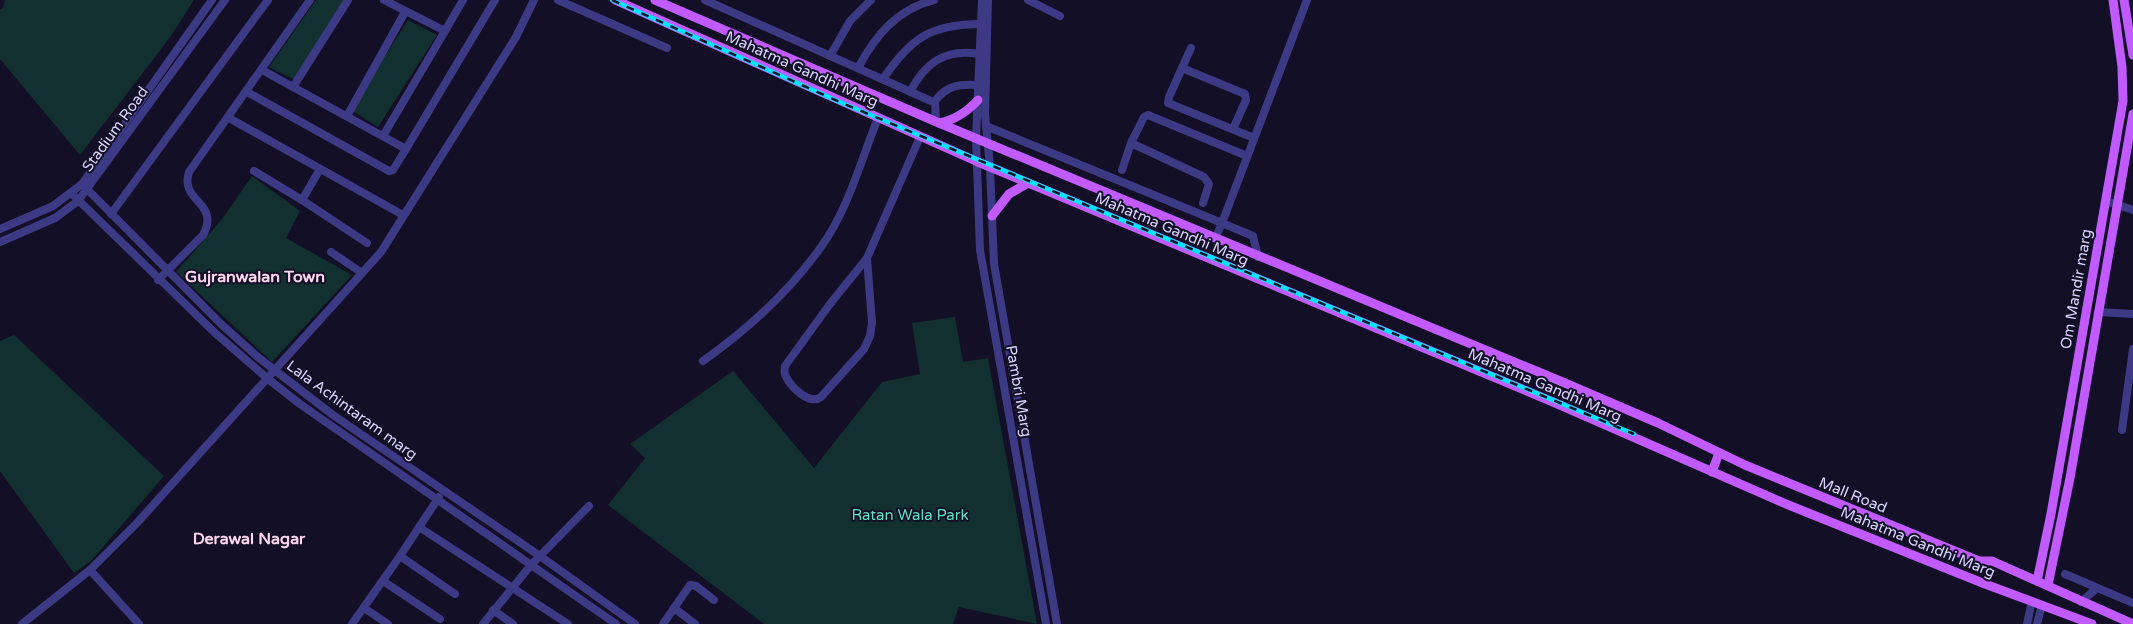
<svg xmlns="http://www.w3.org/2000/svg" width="2133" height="624" viewBox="0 0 2133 624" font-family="'Varela Round',sans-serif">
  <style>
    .green { fill: #12302f }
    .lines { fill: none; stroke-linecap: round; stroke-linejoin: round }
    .minor { stroke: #3d3a85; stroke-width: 8 }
    .major { stroke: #c25bff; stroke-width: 9 }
    .rail-casing { stroke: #00e5ff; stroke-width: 4.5 }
    .rail { stroke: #130f26; stroke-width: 2.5; stroke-dasharray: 8; stroke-linecap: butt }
    .labels { text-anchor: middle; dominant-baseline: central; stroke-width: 4; stroke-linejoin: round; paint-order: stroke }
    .street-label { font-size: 15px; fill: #d9d4ff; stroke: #130f26 }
    .park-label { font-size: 15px; fill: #5fe0c0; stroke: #130f26 }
    .neighbourhood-label { font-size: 16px; font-weight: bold; fill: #ffd6f0; stroke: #130f26 }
  </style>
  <rect width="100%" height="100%" fill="#130f26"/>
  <g class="green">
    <path d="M5,0H194L171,36L80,155L0,59V10L3,8Z"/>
    <path d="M316,0H350L299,82L269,67Z"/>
    <path d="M408,20L437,35L378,127L351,110Z"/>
    <path d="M252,176L300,211L286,238L352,275L272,362L176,272L222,219Z"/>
    <path d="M955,317L963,362L988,358L1037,624L959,607L953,624H764L608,505L645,458L630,444L733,371L814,468L882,382L920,374L912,323Z"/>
    <path d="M14,335L164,476L91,561L74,573L0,471V341Z"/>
  </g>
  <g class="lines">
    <g class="minor">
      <path d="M384,0L445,31L463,0"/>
      <path d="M558,0L667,48"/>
      <path d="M705,0L931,101H935C947,85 959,84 978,85"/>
      <path d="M982,0L976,138L980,250L1046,624"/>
      <path d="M988,0L985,114L990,167L994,264L1057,624"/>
      <path d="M1028,0L1060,16"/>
      <path d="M1191,48L1169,97L1168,103L1254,138"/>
      <path d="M830,56L850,21L871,0"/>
      <path d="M858,68C875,36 897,9 934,0"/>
      <path d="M1182,68L1245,94L1246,100L1233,129"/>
      <path d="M262,70L406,149L495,0"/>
      <path d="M883,79C910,39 930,24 981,24"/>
      <path d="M293,87L348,0"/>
      <path d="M247,92L389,171L393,170L406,149"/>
      <path d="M910,92C925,63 945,48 979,54"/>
      <path d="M935,101L936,121"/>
      <path d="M347,116L405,12"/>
      <path d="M229,118L403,215"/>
      <path d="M986,126L1222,223L1215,239"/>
      <path d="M383,136L445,31"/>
      <path d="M1131,143L1204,177L1209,184L1203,203"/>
      <path d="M320,169L302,200L367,243"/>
      <path d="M1122,170L1131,143L1144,117L1148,115L1247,156"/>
      <path d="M254,171L302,200"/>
      <path d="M82,184L221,324L259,358L333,415L540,556L635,624"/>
      <path d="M72,194L214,332L268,379L300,404L616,624"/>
      <path d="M2106,201L2133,210"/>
      <path d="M111,214L268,0"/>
      <path d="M0,229L53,206L82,184L212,0"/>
      <path d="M0,242L55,218L78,201L225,0"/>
      <path d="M331,252L362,273"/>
      <path d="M1258,257L1253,236L1222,223L1307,0"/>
      <path d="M867,258L830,304L785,366C785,367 784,372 785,374C788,385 809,406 821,397L864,349L870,336L872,323L867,258L920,137"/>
      <path d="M158,280L203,235C221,202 179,202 189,172L310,0"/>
      <path d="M2098,312L2133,314"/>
      <path d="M703,361C748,329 789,292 821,247C848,210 861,160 878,118"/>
      <path d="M2122,430L2133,349"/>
      <path d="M419,527L568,624"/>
      <path d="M400,556L455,594"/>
      <path d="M90,570L139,624"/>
      <path d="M2065,574L2133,603"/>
      <path d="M383,581L440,619"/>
      <path d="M2081,602L2097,588"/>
      <path d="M364,608L388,624"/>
      <path d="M674,608L695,624"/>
      <path d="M493,610L513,624"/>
      <path d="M22,624L90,570L136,524L381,252L516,37L534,0"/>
      <path d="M352,624L400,556L439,497"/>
      <path d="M483,624L531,565L589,506"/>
      <path d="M663,624L690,585L696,586L714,600"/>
      <path d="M2027,624L2032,601"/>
      <path d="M2037,624L2042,605"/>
    </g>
    <g class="major">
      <path d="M615,0L978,162L1553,402L1786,504L1985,584L2092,624"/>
      <path d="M655,0L939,123L1565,383L1658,423L1745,465L1979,561H1992L2133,624"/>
      <path d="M2124,0L2133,55"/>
      <path d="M939,123C955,120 967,112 978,100"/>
      <path d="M992,216L1009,194L1028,183"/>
      <path d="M1712,472L1719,453"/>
      <path d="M2037,581L2051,514L2123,101L2122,67L2113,0"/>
      <path d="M2048,585L2070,478L2133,114"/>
    </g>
    <defs>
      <path id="rail" d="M612,0L842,103L1634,434"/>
    </defs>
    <use href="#rail" class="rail-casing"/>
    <use href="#rail" class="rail"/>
  </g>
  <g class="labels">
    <g class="street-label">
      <text transform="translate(802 69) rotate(24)">Mahatma Gandhi Marg</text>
      <text transform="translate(115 129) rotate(-54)">Stadium Road</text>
      <text transform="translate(1172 229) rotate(23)">Mahatma Gandhi Marg</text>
      <text transform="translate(2076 289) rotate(-80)">Om Mandir marg</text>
      <text transform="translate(1545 385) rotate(23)">Mahatma Gandhi Marg</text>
      <text transform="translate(1019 391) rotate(80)">Pambri Marg</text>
      <text transform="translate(352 410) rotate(36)">Lala Achintaram marg</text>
      <text transform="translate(1853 495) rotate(22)">Mall Road</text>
      <text transform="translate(1918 542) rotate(22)">Mahatma Gandhi Marg</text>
    </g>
    <g class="park-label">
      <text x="910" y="515">Ratan Wala Park</text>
    </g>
    <g class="neighbourhood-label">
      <text x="255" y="277">Gujranwalan Town</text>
      <text x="249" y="539">Derawal Nagar</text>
    </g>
  </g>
</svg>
